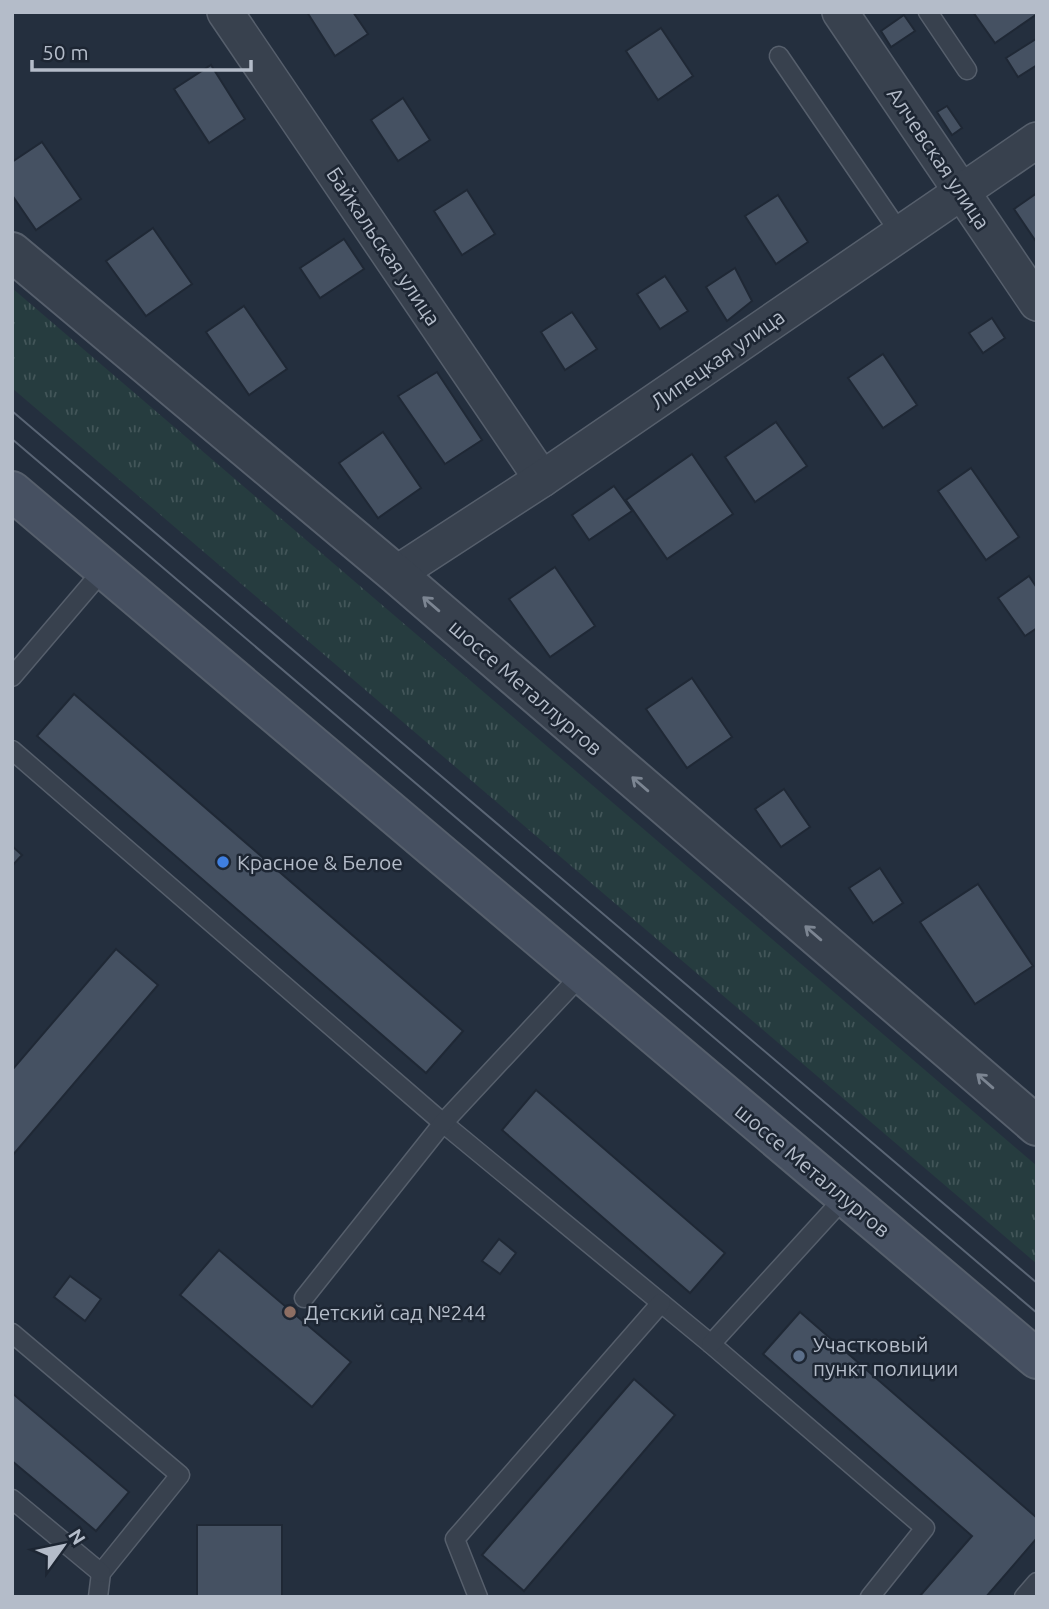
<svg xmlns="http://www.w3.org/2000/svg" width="1049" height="1609" viewBox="0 0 1049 1609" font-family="Ubuntu,sans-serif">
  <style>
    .park { fill: url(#park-tufts) }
    .building { fill: #455162; stroke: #1f2835; stroke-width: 2 }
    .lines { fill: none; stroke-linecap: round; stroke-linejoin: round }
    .service-casing { stroke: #565f6c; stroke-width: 21 }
    .minor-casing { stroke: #565f6c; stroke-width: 38 }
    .tertiary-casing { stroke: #565f6c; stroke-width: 42 }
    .secondary-casing { stroke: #565f6c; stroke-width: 42 }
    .service { stroke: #38414e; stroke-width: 18 }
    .minor { stroke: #38414e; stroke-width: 35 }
    .tertiary { stroke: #38414e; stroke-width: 38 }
    .secondary { stroke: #465061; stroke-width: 38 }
    .tram { stroke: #5a6575; stroke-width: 2 }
    .oneway { stroke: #7c8592 }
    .shop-dot { fill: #3f7fe0; stroke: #1d2633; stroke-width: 2.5 }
    .education-dot { fill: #8d6e63; stroke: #1d2633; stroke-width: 2.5 }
    .service-dot { fill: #5c6f8a; stroke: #1d2633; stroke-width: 2.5 }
    .labels { text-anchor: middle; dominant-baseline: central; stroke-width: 5; stroke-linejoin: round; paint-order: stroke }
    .street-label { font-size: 21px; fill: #b4bcc9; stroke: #1d2633 }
    .poi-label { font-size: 21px; fill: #b4bcc9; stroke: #1d2633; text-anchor: start }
  </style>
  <defs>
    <pattern id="park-tufts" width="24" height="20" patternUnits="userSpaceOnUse" patternTransform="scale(1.75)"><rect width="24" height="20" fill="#263c3f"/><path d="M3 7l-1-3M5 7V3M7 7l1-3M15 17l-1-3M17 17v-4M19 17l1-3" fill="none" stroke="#435659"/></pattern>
  </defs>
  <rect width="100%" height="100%" fill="#242f3e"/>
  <path class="park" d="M12,288L1037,1166V1264L12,388Z"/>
  <g class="building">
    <path d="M307,12H353L368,34L335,56Z"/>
    <path d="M973,12H1037V14L995,43Z"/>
    <path d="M904,15L915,31L891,47L881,31Z"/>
    <path d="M661,28L693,76L658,100L626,51Z"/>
    <path d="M1036,39L1037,65L1018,77L1006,58Z"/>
    <path d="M211,65L245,119L209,143L174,89Z"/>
    <path d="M403,98L430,140L398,161L371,120Z"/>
    <path d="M947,106L962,128L952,135L937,112Z"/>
    <path d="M42,142L81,199L36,230L12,195V162Z"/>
    <path d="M467,190L495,234L462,255L434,211Z"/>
    <path d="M1037,193V243L1014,209Z"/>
    <path d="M778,195L808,242L776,264L745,216Z"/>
    <path d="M153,228L192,284L146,316L106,261Z"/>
    <path d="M344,239L364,269L320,298L300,268Z"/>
    <path d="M735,268L752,301L727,321L706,287Z"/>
    <path d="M665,276L688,311L660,329L637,294Z"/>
    <path d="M244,306L287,369L249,395L206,332Z"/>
    <path d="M572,312L597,349L565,370L541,332Z"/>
    <path d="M992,318L1005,338L983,353L969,333Z"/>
    <path d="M883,354L917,405L883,428L848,378Z"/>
    <path d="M437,372L482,440L445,464L398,396Z"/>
    <path d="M776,422L807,466L755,502L725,457Z"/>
    <path d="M383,432L421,488L378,518L339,463Z"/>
    <path d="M692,454L733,514L667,559L626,500Z"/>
    <path d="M971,468L1019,537L986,560L938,491Z"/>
    <path d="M614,486L632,511L589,540L572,515Z"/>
    <path d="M555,567L595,626L550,657L509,599Z"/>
    <path d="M1029,576L1037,588V628L1025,636L998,598Z"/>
    <path d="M692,678L732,737L687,768L646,709Z"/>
    <path d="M74,694L463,1031L426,1073L37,736Z"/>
    <path d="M784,789L810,827L781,847L755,809Z"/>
    <path d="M12,846L22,855L12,866Z"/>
    <path d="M880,868L903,903L873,923L849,888Z"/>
    <path d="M978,884L1033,966L975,1004L920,922Z"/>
    <path d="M116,949L158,985L12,1156V1070Z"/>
    <path d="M536,1090L725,1253L690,1293L502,1130Z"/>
    <path d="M499,1239L516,1253L500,1274L482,1261Z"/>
    <path d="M219,1250L351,1362L312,1407L180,1295Z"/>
    <path d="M70,1276L101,1299L85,1321L54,1297Z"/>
    <path d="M800,1312L1037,1518V1538L986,1597H919L972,1536L763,1354Z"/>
    <path d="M634,1379L675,1415L524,1591L482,1555Z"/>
    <path d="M12,1393L129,1492L96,1531L12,1461Z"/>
    <rect x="197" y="1525" width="85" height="72"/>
  </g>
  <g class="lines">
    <defs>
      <g id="service">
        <path d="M928,12L967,70"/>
        <path d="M779,56L900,233"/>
        <path d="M12,677L104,569"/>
        <path d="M12,750L443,1123L711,1344L925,1528L870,1597"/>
        <path d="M304,1298L443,1123L582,974"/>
        <path d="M12,1333L180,1475L101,1573L98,1597"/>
        <path d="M711,1344L845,1197"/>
        <path d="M12,1499L101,1573"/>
        <path d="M478,1597L455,1539L661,1303"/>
        <path d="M1024,1597L1037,1582"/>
      </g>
      <g id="minor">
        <path d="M225,12L542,479"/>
        <path d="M840,12L1037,303"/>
        <path d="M396,574L542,479L1037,140"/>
      </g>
      <path id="tertiary" d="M12,252L396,574L1037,1126"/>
      <path id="secondary" d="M12,491L1037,1359"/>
    </defs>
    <use href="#service" class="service-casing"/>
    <use href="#minor" class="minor-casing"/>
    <use href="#tertiary" class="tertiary-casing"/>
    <use href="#secondary" class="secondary-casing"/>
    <use href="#service" class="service"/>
    <use href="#minor" class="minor"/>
    <use href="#tertiary" class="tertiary"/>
    <use href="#secondary" class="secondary"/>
    <g class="tram">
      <path d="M12,411L1037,1283"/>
      <path d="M12,439L1037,1313"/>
    </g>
  </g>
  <defs><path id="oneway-shaft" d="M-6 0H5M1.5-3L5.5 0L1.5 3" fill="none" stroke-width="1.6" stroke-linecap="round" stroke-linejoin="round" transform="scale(1.75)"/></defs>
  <g class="oneway">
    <use href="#oneway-shaft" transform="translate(431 604) rotate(-139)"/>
    <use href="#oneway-shaft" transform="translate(640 784) rotate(-139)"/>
    <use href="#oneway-shaft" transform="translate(813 933) rotate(-139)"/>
    <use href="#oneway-shaft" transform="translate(985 1081) rotate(-139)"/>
  </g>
  <circle class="shop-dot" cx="223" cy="862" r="7"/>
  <circle class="education-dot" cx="290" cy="1312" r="7"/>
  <circle class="service-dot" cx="799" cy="1356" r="7"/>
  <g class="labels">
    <g class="street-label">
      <text transform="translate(939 158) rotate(56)">Алчевская улица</text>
      <text transform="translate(384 246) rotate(56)">Байкальская улица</text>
      <text transform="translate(717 359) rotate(-35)">Липецкая улица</text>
      <text transform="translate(526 687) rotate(41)">шоссе Металлургов</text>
      <text transform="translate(813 1170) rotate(40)">шоссе Металлургов</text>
    </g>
    <g class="poi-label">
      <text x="237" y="862">Красное &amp; Белое</text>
      <text x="304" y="1312">Детский сад №244</text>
      <text x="813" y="1344">Участковый<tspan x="813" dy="24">пункт полиции</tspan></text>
    </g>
  </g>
  <rect width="1049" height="1609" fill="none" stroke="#b4bcc9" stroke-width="28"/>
  <g transform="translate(63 1546) rotate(57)" stroke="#1d2633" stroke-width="5" paint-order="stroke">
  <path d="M0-5L12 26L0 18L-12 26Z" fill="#b4bcc9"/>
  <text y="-10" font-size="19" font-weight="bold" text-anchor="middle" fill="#b4bcc9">N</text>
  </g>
  <path d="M32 60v10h219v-10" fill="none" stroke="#b4bcc9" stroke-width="3.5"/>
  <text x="42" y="60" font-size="21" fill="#b4bcc9" stroke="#1d2633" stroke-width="5" paint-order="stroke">50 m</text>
</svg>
